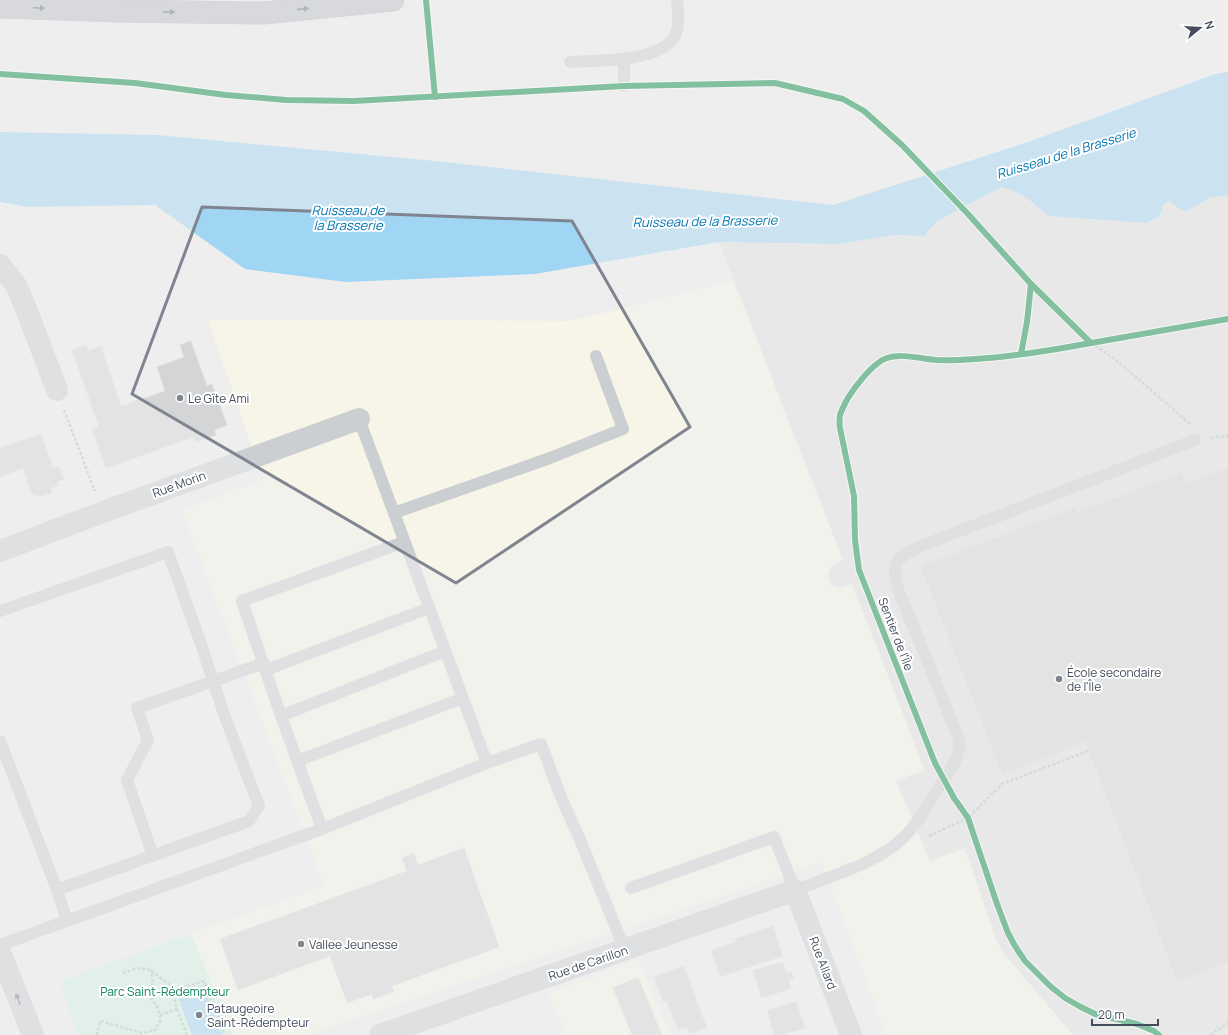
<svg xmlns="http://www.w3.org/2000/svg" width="1228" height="1035" viewBox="0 0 1228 1035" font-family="Manrope,sans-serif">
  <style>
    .commercial { fill: #f7f5e8 }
    .education { fill: #e0dfe1 }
    .green { fill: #d0f1e1 }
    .water { fill: #a0d6f3 }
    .building { fill: #d4d5d7; stroke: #e0e0e1 }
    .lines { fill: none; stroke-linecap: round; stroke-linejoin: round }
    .highway-casing { stroke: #b2b6bf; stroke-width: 23 }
    .path { stroke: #b7c4c3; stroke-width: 2.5; stroke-dasharray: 3 2; stroke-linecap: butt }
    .lane { stroke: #cccfd2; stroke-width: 12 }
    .street { stroke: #cccfd2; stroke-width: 22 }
    .secondary { stroke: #cccfd3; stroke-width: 22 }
    .highway { stroke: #bbbfc7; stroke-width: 22 }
    .cycleway-casing { stroke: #fff; stroke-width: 8 }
    .cycleway { stroke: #00873e; stroke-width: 6 }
    .oneway { fill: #676f7d }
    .oneway2 { fill: #737a86 }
    .marked { fill: none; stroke: #7f8590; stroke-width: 3; stroke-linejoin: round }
    .poi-dot { fill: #7f8590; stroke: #fff; stroke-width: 1.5 }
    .labels { text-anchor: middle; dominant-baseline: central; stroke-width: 4; stroke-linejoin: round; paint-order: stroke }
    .poi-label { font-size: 12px; fill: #434d5d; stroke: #fff; text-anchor: start }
    .street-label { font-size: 12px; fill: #434d5d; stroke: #fff }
    .park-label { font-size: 12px; fill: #0d8559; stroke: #fff }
    .water-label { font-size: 13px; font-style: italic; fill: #0075b3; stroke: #fff }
  </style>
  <rect width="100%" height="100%" fill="#efeeee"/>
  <g class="commercial">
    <path d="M734,281L925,770L964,848L1002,951L1073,1035H886L822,862L306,1035H233L191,934L324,886L182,510L265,479L249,438L208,320L571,321Z"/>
    <path d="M639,960L670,1035H565L549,992Z"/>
  </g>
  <path class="education" d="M1002,187L1023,195L1049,216L1147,223L1160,215L1164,204L1169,201L1181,210L1199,204L1209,198L1228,195V1035H1073L1002,951L995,937L965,848L930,861L896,781L925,770L852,584L840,588L834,587L829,581L828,574L831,567L843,560L719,242L838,244L895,235L923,236L937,221Z"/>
  <path class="green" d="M191,934L233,1035H78L60,981Z"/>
  <g class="water">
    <path d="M1228,72V195L1209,198L1187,211L1181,210L1169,201L1164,204L1160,215L1147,223L1049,216L1023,195L1002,187L937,221L924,236L895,235L838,244L719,242L535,274L346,282L245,269L155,205L29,207L0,202V132L158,135L436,161L833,205L1025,143L1215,74Z"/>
    <path d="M203,985L222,1035H192L177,995Z"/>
  </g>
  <g class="building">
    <path d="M191,341L207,386L212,384L227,425L214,430L216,435L196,442L194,437L106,468L92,429L99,427L72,350L86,345L88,351L101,346L121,406L165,391L157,367L184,357L180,345Z"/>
    <path d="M41,434L53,468L59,466L64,479L57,482L58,486L51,488L52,493L38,497L37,494L32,495L23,468L0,477V448Z"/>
    <path d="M1228,467V962L1177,982L1085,742L1002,775L920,566L1076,507L1078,512L1182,472L1186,484Z"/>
    <path d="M464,848L499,947L392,986L394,992L373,999L372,994L347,1003L330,956L238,990L220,939L407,871L402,858L414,853L418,865Z"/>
    <path d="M773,926L783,956L720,977L711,950L737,942L735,939Z"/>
    <path d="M783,962L786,972L791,971L794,978L789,980L791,989L761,998L753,970Z"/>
    <path d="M684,966L707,1028L690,1034L687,1027L678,1030L667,1001L663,1002L654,977Z"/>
    <path d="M638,977L662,1035H632L613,988Z"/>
    <path d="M796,1001L805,1028L782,1035H774L767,1010Z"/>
  </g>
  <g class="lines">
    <defs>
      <path id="highway" d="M0,7L118,11L264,13L393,0"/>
    </defs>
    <use href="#highway" class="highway-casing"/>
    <g class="path">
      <path d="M1091,343L1116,360L1190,424"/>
      <path d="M64,410L95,491"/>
      <path d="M1211,438L1228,436"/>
      <path d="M929,836L968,818L1002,784L1088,751"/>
      <path d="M123,973L137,968L151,970L176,990"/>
      <path d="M160,1015L177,1009"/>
      <path d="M97,1035L100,1021L142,1033L155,1030L161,1019L157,1006L149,996L153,984L151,970"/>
      <path d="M187,1035L177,1009L173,994L176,990L204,981L225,1035"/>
      <path d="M1210,1035L1228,1023"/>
    </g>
    <g class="lane">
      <path d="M624,59V86"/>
      <path d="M570,62C597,60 663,63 676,34C680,23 678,11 677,0"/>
      <path d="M359,419L487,763L541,744L561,797L581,842L625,950"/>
      <path d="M394,513L550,458L623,429L596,356"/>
      <path d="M404,542L242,601L281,716L322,829L487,763"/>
      <path d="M0,611L168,552L201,644L225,717L259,806L249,821L57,890L0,741"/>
      <path d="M266,670L429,608"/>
      <path d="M281,716L445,651"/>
      <path d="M297,761L463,698"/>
      <path d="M153,856L127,780L148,740L137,708L264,663"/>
      <path d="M631,888L774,837L795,890C827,878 879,862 902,839C917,825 928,805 939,787C946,777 959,759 959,747C960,744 959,740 958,737L898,589C890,561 897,557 921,546L1195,440"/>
      <path d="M57,890L67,921"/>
      <path d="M0,945L322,829"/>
    </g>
    <g class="street">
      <path d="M0,265L16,285L25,306L57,390"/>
      <path d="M0,551L103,512L359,419"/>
      <path d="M380,1035L795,890L851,1035"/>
    </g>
    <path class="secondary" d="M0,952L33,1035"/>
    <use href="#highway" class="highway"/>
    <defs>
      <g id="cycleway">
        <path d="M426,0L435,97"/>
        <path d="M0,74L135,83L226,95L286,100L354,101L624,86L775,83L843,99L864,111L902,145L968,214L1031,284L1091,343L1228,319"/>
        <path d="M1091,343C1053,350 1014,357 976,359C963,360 949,361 936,360C922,359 901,353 887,358C872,363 848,394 842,410C839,415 839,421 840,428L854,496L855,540L859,570L935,763L954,798L968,818L997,904L1008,933L1015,946L1025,961L1050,986L1065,998L1079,1006L1095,1014L1137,1024L1154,1031L1159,1035"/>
        <path d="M1021,354L1027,322L1031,284"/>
      </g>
    </defs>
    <use href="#cycleway" class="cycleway-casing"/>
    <use href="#cycleway" class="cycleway"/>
  </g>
  <defs><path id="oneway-solid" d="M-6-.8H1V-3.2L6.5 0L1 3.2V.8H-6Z"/></defs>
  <g class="oneway">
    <use href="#oneway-solid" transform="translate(39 8) rotate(2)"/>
    <use href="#oneway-solid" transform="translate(303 9) rotate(-6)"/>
    <use href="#oneway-solid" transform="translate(169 12) rotate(1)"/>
  </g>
  <use class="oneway2" href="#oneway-solid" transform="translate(18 999) rotate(-111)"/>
  <path d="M0 0H1228V1035H0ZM202,207L572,221L690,427L456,583L132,394Z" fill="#efeeee" fill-opacity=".55" fill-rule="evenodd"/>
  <path class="marked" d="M202,207L572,221L690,427L456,583L132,394Z"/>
  <g class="poi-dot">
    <circle cx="180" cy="398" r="4"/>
    <circle cx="1059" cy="679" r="4"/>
    <circle cx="301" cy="944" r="4"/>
    <circle cx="199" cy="1015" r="4"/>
  </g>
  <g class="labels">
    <g class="poi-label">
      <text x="188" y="398">Le Gîte Ami</text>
      <text x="1067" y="672">École secondaire<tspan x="1067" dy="14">de l'Île</tspan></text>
      <text x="309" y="944">Vallee Jeunesse</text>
      <text x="207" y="1008">Pataugeoire<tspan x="207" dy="14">Saint-Rédempteur</tspan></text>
    </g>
    <g class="street-label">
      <text transform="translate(179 484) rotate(-20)">Rue Morin</text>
      <text transform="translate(896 634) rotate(69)">Sentier de l'Île</text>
      <text transform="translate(588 963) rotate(-19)">Rue de Carillon</text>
      <text transform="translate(823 963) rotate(69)">Rue Allard</text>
    </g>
    <g class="park-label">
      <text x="165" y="991">Parc Saint-Rédempteur</text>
    </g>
    <g class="water-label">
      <text transform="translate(1066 153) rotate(-17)">Ruisseau de la Brasserie</text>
      <text x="348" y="210">Ruisseau de<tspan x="348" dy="15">la Brasserie</tspan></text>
      <text transform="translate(705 221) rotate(-1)">Ruisseau de la Brasserie</text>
    </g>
  </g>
  <g transform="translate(1200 28) rotate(72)" stroke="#ffffff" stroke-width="3" paint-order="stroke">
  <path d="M0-3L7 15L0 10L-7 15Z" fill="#434d5d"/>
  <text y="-6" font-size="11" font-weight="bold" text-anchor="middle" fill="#434d5d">N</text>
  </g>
  <path d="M1092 1019v6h66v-6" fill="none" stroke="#434d5d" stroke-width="2"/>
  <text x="1098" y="1019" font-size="12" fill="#434d5d" stroke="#ffffff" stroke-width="3" paint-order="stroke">20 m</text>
</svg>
